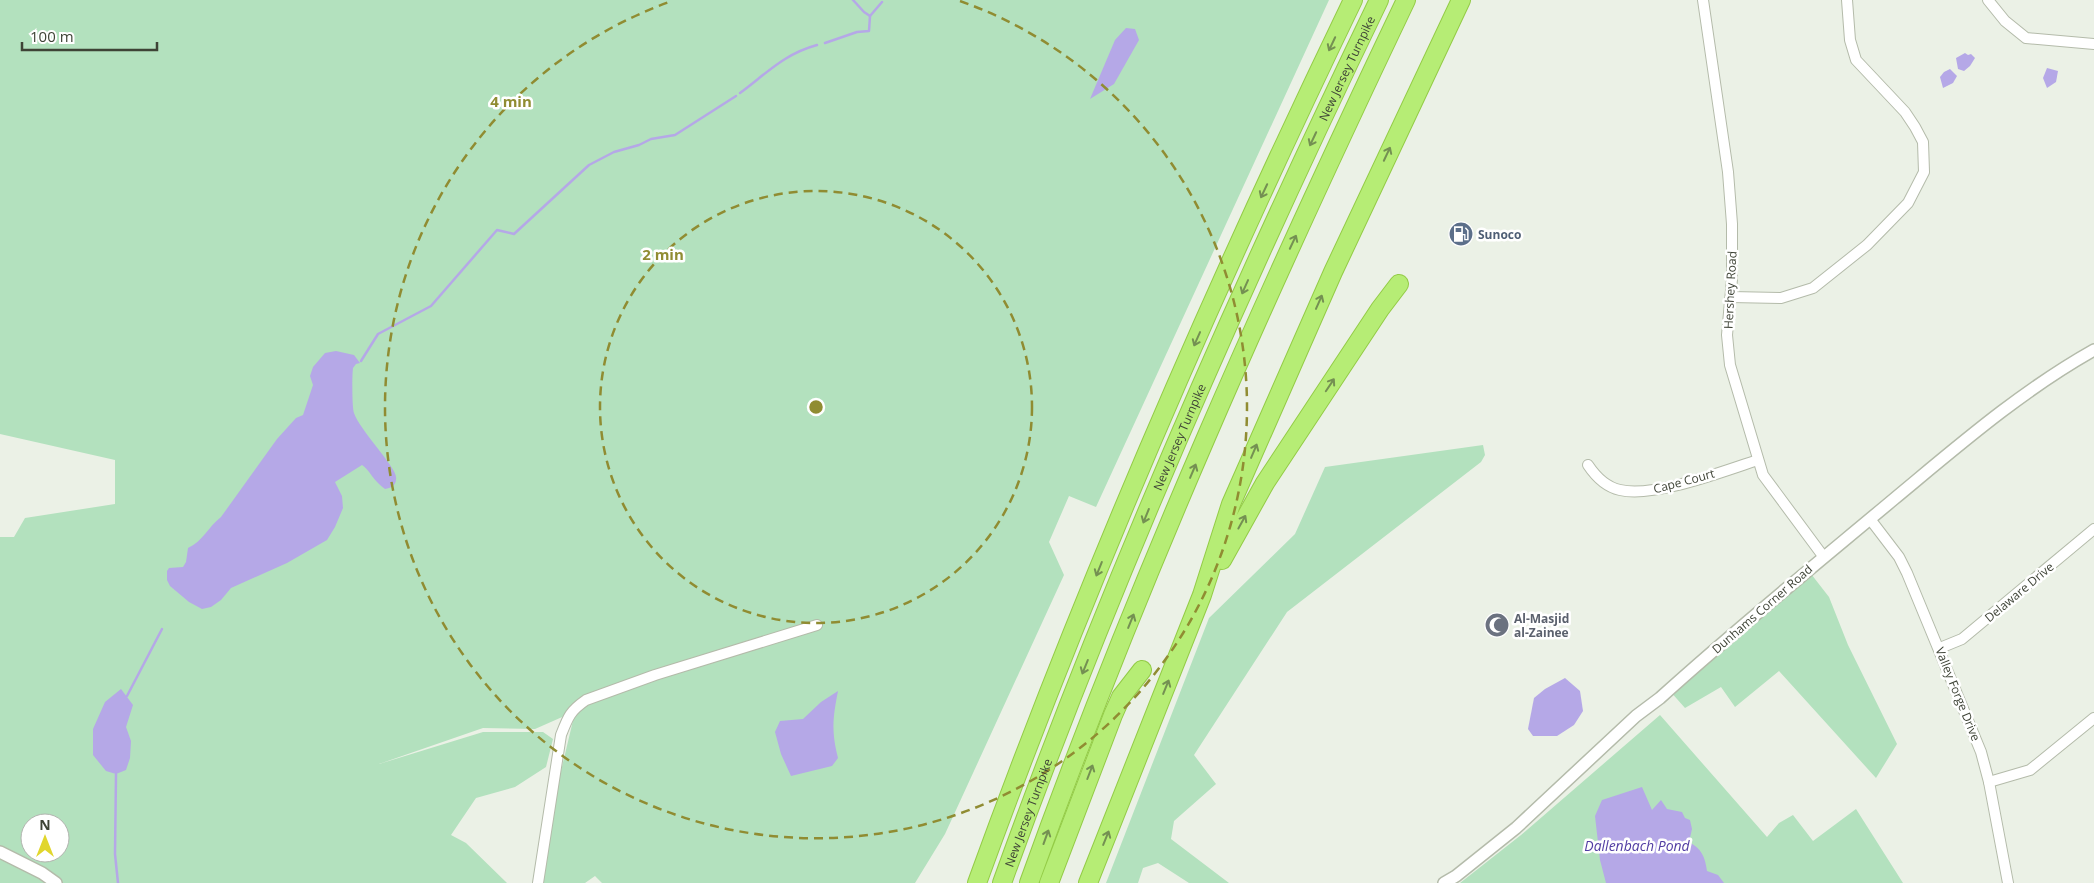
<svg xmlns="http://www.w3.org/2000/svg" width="2094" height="883" viewBox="0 0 2094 883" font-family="'Open Sans',sans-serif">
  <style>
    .green { fill: #b3e1be; fill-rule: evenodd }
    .water { fill: #b5a8e7 }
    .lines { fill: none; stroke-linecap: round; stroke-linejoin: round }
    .stream { stroke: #b5a8e7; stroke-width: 2.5 }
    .minor-casing { stroke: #b4bbaa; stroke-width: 12 }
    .tertiary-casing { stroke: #b4bbaa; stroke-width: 14 }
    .motorway-casing { stroke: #93cb46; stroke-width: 20 }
    .minor { stroke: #fff; stroke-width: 10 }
    .tertiary { stroke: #fff; stroke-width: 11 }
    .motorway { stroke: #b6ed75; stroke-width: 18 }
    .oneway { stroke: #749052 }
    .ring { fill: none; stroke: #908c32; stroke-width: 2.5; stroke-dasharray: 9 6 }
    .labels { text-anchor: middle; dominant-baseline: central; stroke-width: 5; stroke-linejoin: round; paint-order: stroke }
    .street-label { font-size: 12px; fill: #3e4336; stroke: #fff }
    .service-label { font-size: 12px; font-weight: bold; fill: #4e5e75; stroke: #fff; text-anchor: start }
    .worship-label { font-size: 12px; font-weight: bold; fill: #5b616d; stroke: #fff; text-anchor: start }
    .water-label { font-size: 14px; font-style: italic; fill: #513ca2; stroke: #fff }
    .centre { fill: #908c32; stroke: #fff; stroke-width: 2.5 }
    .ring-label { font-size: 15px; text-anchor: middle; font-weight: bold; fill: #908c32; stroke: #fff; stroke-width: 5; stroke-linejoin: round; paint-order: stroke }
  </style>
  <rect width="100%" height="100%" fill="#ebf1e6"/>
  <g class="green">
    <path d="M0,0H1329L1096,507L1069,496L1049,542L1064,575L945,834L915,883H602L595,876L585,883H542L555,796L576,708L569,714L535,729L483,728L379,764L483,732H543L553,739L546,767L515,787L476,798L451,835L466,843L507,883H62L46,871L0,847V537H14L25,518L115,504V460L0,434ZM30,823H60V853H30Z"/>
    <path d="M1483,445L1485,455L1481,462L1287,612L1194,755L1216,784L1174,821L1171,839L1229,883H1189L1158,863L1143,868L1138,883H1106L1209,618L1295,534L1325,467Z"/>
    <path d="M1808,570L1829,597L1848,645L1897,744L1876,778L1779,671L1735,707L1721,687L1685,708L1669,690Z"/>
    <path d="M1660,715L1767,837L1779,823L1793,815L1813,841L1856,809L1903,883H1460L1521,835Z"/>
    <path d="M0,858L34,875L47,883H0Z"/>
  </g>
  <g class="water">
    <path d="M1126,28L1135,29L1139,40L1114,84L1090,99L1115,40Z"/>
    <path d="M1965,53L1968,55L1971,54L1975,58L1970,66L1964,71L1958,69L1956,58Z"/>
    <path d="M2047,68L2058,71L2056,82L2047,88L2043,78Z"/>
    <path d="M1950,69L1957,76L1953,83L1943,88L1940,77L1944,72Z"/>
    <path d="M336,351L354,355L360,363L356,364L353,368C352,376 352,408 354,413C359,429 396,467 396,477C397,485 391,488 385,489C374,482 369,469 362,465L335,482L342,496L343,508L335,527L327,540L287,563L231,588L221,600L211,607L202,609L189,602L170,586L167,580V571L169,568L183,567L186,562L188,548C202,542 209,526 221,517L277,439L296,418L303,415L313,385L310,376L313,367L325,353Z"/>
    <path d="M1565,678L1580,691L1583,711L1574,725L1557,736H1533L1528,729L1534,698L1545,689Z"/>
    <path d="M121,689L133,705L126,727L131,741L130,758L126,770L116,774L106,771L93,755V729L105,702Z"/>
    <path d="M838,691C833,717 831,731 838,758L832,766L791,776L781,754L775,732L780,721L803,719L821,702Z"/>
    <path d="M1642,787L1652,810L1661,800L1667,809L1682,812L1685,818L1690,820L1692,829L1689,842C1702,849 1705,857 1707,871L1718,875L1724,883H1606L1600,860L1595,816L1602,800Z"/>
  </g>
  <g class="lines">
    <g class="stream">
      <path d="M853,0L864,12L870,16L882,2"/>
      <path d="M825,43L857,32L869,31L870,16"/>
      <path d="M740,93C767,73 784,54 817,45"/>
      <path d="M361,361L378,334L431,306L497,230L514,234L589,165L614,152L639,145L651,139L675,135L736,96"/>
      <path d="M127,696L162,629"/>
      <path d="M116,774L115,854L118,883"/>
    </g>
    <defs>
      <g id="minor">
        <path d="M1703,0L1728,172L1732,224V279L1727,335L1730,365L1763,475L1823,556"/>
        <path d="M1988,0L2005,21L2026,38L2094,44"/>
        <path d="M1731,297L1781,298L1813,288L1867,245L1908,203L1924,172L1923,142L1915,127L1905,112L1856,60L1850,40L1847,0"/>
        <path d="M1588,465C1596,477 1606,487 1620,490C1655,498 1723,471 1758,460"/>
        <path d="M1870,519L1899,557L1907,573L1981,752L1989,782L2008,883"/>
        <path d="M1940,648L1962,639L2094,529"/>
        <path d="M1989,782L2030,770L2094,718"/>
        <path d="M538,883L561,735C568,717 570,711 586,700L655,675L817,625"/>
      </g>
      <g id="tertiary">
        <path d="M0,852L42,873L56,883"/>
        <path d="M1444,883L1456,876L1516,828L1636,716L1660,698C1736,629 1815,565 1894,499C1958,446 2021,391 2094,350"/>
      </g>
      <g id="motorway">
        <path d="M1222,560L1265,483L1380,309L1399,284"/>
        <path d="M977,883C1086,582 1214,288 1353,0"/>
        <path id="s1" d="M1002,883C1110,582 1240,288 1379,0"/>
        <path d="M1029,883C1137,582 1268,289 1406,0"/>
        <path d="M1049,883L1113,715L1121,697L1142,670"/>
        <path d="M1088,883L1202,595L1231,504L1333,272L1461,0"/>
      </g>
    </defs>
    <use href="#minor" class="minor-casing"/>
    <use href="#tertiary" class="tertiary-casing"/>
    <use href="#motorway" class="motorway-casing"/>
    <use href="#minor" class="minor"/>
    <use href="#tertiary" class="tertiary"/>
    <use href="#motorway" class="motorway"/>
  </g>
  <defs><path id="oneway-shaft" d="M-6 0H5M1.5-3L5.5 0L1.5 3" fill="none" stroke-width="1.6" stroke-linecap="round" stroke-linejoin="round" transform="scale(1.25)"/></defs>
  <g class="oneway">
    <use href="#oneway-shaft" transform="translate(1332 44) rotate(115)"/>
    <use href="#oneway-shaft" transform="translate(1313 139) rotate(115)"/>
    <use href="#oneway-shaft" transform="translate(1387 154) rotate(-65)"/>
    <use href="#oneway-shaft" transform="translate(1264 191) rotate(115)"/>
    <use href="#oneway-shaft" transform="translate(1293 242) rotate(-65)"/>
    <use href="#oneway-shaft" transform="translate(1245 287) rotate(114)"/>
    <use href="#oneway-shaft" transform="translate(1319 302) rotate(-66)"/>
    <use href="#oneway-shaft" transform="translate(1197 339) rotate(114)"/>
    <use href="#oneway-shaft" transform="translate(1330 385) rotate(-56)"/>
    <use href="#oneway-shaft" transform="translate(1254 451) rotate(-67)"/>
    <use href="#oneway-shaft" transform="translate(1193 471) rotate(-67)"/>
    <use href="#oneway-shaft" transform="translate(1146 516) rotate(112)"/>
    <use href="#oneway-shaft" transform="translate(1242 522) rotate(-61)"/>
    <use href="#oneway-shaft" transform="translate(1099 569) rotate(112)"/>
    <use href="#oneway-shaft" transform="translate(1131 621) rotate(-68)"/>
    <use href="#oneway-shaft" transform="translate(1085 667) rotate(112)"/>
    <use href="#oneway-shaft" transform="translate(1166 687) rotate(-68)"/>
    <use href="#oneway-shaft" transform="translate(1090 772) rotate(-69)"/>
    <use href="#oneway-shaft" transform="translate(1046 837) rotate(-70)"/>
    <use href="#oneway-shaft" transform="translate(1106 838) rotate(-68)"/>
  </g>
  <g class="ring">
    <circle cx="816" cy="407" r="216"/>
    <path d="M960 1A431 431 0 1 1 672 1"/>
  </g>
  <defs>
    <symbol id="fuel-disc" viewBox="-11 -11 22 22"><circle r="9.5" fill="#5c6f8a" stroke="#fff"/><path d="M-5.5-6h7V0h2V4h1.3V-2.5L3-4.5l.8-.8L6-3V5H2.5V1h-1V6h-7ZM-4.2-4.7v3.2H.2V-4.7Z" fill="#fff"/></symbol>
    <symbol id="mosque-disc" viewBox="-11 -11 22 22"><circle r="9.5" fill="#6b7280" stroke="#fff"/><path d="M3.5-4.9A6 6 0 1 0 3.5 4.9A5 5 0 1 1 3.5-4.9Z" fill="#fff"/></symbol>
  </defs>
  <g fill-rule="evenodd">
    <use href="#fuel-disc" x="1447" y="220" width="28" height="28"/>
    <use href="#mosque-disc" x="1483" y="611" width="28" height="28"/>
  </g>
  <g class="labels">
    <g class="street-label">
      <text stroke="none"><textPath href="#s1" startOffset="885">New Jersey Turnpike</textPath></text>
      <text transform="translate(1730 290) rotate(-87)">Hershey Road</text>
      <text stroke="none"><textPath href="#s1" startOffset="480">New Jersey Turnpike</textPath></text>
      <text transform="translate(1684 481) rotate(-15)">Cape Court</text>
      <text transform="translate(2019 592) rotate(-40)">Delaware Drive</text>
      <text transform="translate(1762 609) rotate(-41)">Dunhams Corner Road</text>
      <text transform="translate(1958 694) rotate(68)">Valley Forge Drive</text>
      <text stroke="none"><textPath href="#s1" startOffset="75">New Jersey Turnpike</textPath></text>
    </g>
    <g class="service-label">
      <text x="1478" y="234">Sunoco</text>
    </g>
    <g class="worship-label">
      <text x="1514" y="618">Al-Masjid<tspan x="1514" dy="14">al-Zainee</tspan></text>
    </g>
    <g class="water-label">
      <text x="1637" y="845">Dallenbach Pond</text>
    </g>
  </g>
  <circle cx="816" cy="407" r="8" class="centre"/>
  <g class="ring-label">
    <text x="511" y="107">4 min</text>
    <text x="663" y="260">2 min</text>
  </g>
  <g transform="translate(45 838)"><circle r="24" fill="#ffffff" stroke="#b2b4af"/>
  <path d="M0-4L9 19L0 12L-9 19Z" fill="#e1d62d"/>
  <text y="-8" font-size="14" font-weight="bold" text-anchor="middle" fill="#3e4336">N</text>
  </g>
  <path d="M22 42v8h135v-8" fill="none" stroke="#3e4336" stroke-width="2.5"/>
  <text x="30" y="42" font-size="15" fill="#3e4336" stroke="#ffffff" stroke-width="4" paint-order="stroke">100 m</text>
</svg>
